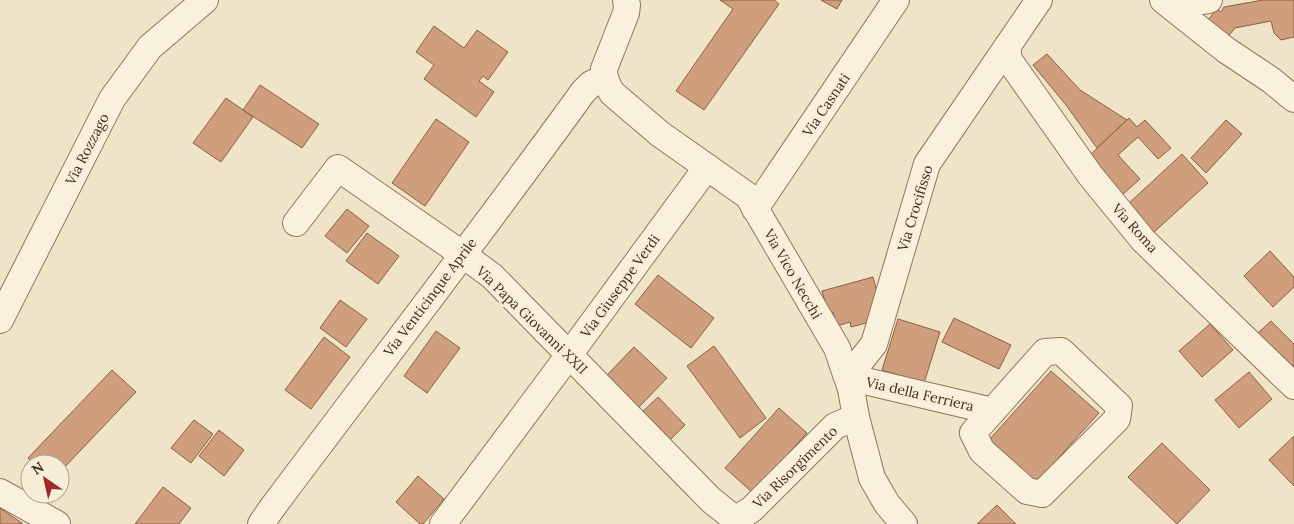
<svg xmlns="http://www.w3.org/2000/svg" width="1294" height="524" viewBox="0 0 1294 524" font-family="Lora,serif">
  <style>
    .building { fill: #cf9f7d; stroke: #8d5f41 }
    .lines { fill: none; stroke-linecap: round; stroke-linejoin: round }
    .minor-casing { stroke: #8d765c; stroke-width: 28 }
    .minor { stroke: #faf1dc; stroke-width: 26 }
    .labels { text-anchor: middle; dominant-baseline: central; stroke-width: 5; stroke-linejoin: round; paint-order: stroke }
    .street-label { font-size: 14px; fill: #3d2e20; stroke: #f7eed8 }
  </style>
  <rect width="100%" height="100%" fill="#f0e4c8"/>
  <g class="building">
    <path d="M720,0H774L779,4L704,110L676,91L733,9Z"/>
    <path d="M821,0H842L837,9Z"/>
    <path d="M1263,0H1294V37L1281,40L1274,33L1271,21L1235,28L1224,41L1208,20L1217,9L1221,12L1224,7Z"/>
    <path d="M434,26L464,48L477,30L508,52L488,80L483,76L479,81L494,92L476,117L424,79L434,65L416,52Z"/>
    <path d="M1047,54L1080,90L1127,120L1097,148L1066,105L1033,65Z"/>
    <path d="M260,85L319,124L302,148L243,110Z"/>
    <path d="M226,98L253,117L221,162L193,143Z"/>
    <path d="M1129,118L1137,127L1145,120L1171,148L1158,159L1138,137L1118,155L1140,179L1121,196L1089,156Z"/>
    <path d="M436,119L469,142L425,206L392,183Z"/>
    <path d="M1226,120L1242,134L1206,173L1191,158Z"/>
    <path d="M1182,154L1208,183L1153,233L1127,205Z"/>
    <path d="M347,209L369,226L347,253L325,236Z"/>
    <path d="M367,233L399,256L378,284L346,261Z"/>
    <path d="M1270,251L1294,277V287L1273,307L1244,276Z"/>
    <path d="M658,275L714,318L691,348L635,304Z"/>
    <path d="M873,277L879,300L872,302L877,320L851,327L850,322L837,326L833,312L828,313L822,291Z"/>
    <path d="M340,300L367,319L346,347L320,328Z"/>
    <path d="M954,318L1011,345L999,369L942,342Z"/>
    <path d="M898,319L940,332L924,383L882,370Z"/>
    <path d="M1271,321L1294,344V365L1291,368L1258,333Z"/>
    <path d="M1210,324L1233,350L1202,377L1179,351Z"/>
    <path d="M436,331L460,348L427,393L404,376Z"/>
    <path d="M324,337L350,357L311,409L285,390Z"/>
    <path d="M714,346L766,418L740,438L687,366Z"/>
    <path d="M634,347L667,378L639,407L607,375Z"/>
    <path d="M112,370L136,392L60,472V464H34L28,458Z"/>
    <path d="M1051,371L1099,413L1035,484L988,441Z"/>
    <path d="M1249,372L1272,399L1239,428L1215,400Z"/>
    <path d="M658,397L685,425L668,442L640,414Z"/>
    <path d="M779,408L807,433L753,493L725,468Z"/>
    <path d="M194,420L213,434L191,463L171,448Z"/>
    <path d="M219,430L244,450L224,476L199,456Z"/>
    <path d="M1294,436V486L1269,460Z"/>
    <path d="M1162,443L1210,490L1177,524L1128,477Z"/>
    <path d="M418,476L444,499L423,524H420L396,502Z"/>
    <path d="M163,487L191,508L179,524H135Z"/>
    <path d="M997,505L1016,524H977Z"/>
    <path d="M0,508L22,523V524H0Z"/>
  </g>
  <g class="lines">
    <defs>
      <g id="minor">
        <path d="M626,0L627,5L626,13L604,69C604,78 607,85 612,93L660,134L748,196L837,348L851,389L856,417L872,478L887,504L904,524"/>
        <path d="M1163,0L1226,50L1271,80L1294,99"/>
        <path d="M1172,6L1209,0"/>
        <path d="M1007,47L1009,60L1090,175L1143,240L1294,386"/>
        <path d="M755,209L896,0"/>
        <path d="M296,223L338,168L462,254L492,276L711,500L741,524"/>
        <path d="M0,320L112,99L150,47L205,0"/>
        <path d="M1061,351L1119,406L1117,419L1042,494L1027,491L982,451L973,433L1045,352Z"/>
        <path d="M992,411L848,377L874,344L927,164L1039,0"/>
        <path d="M0,492L57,524"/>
        <path d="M736,519L752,509L835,426L856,417"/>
        <path d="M261,524L272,508C376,369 482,232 583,92L591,84L604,78"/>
        <path d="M443,524L569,355L707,167"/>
      </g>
    </defs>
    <use href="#minor" class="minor-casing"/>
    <use href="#minor" class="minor"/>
  </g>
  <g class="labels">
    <g class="street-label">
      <text transform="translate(826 105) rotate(-56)">Via Casnati</text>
      <text transform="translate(87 149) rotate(-63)">Via Rozzago</text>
      <text transform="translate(915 208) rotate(-73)">Via Crocifisso</text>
      <text transform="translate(1135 228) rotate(48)">Via Roma</text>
      <text transform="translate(793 274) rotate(60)">Via Vico Necchi</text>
      <text transform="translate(620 286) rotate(-54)">Via Giuseppe Verdi</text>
      <text transform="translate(430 297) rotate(-53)">Via Venticinque Aprile</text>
      <text transform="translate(532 320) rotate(44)">Via Papa Giovanni XXII</text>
      <text transform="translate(920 394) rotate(13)">Via della Ferriera</text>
      <text transform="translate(795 467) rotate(-44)">Via Risorgimento</text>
    </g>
  </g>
  <g transform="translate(45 479) rotate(326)"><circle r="24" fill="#f7eed8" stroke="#ada18e"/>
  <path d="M0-4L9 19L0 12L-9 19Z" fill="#9e2a2b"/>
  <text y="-8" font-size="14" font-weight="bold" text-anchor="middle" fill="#3d2e20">N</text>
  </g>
</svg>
